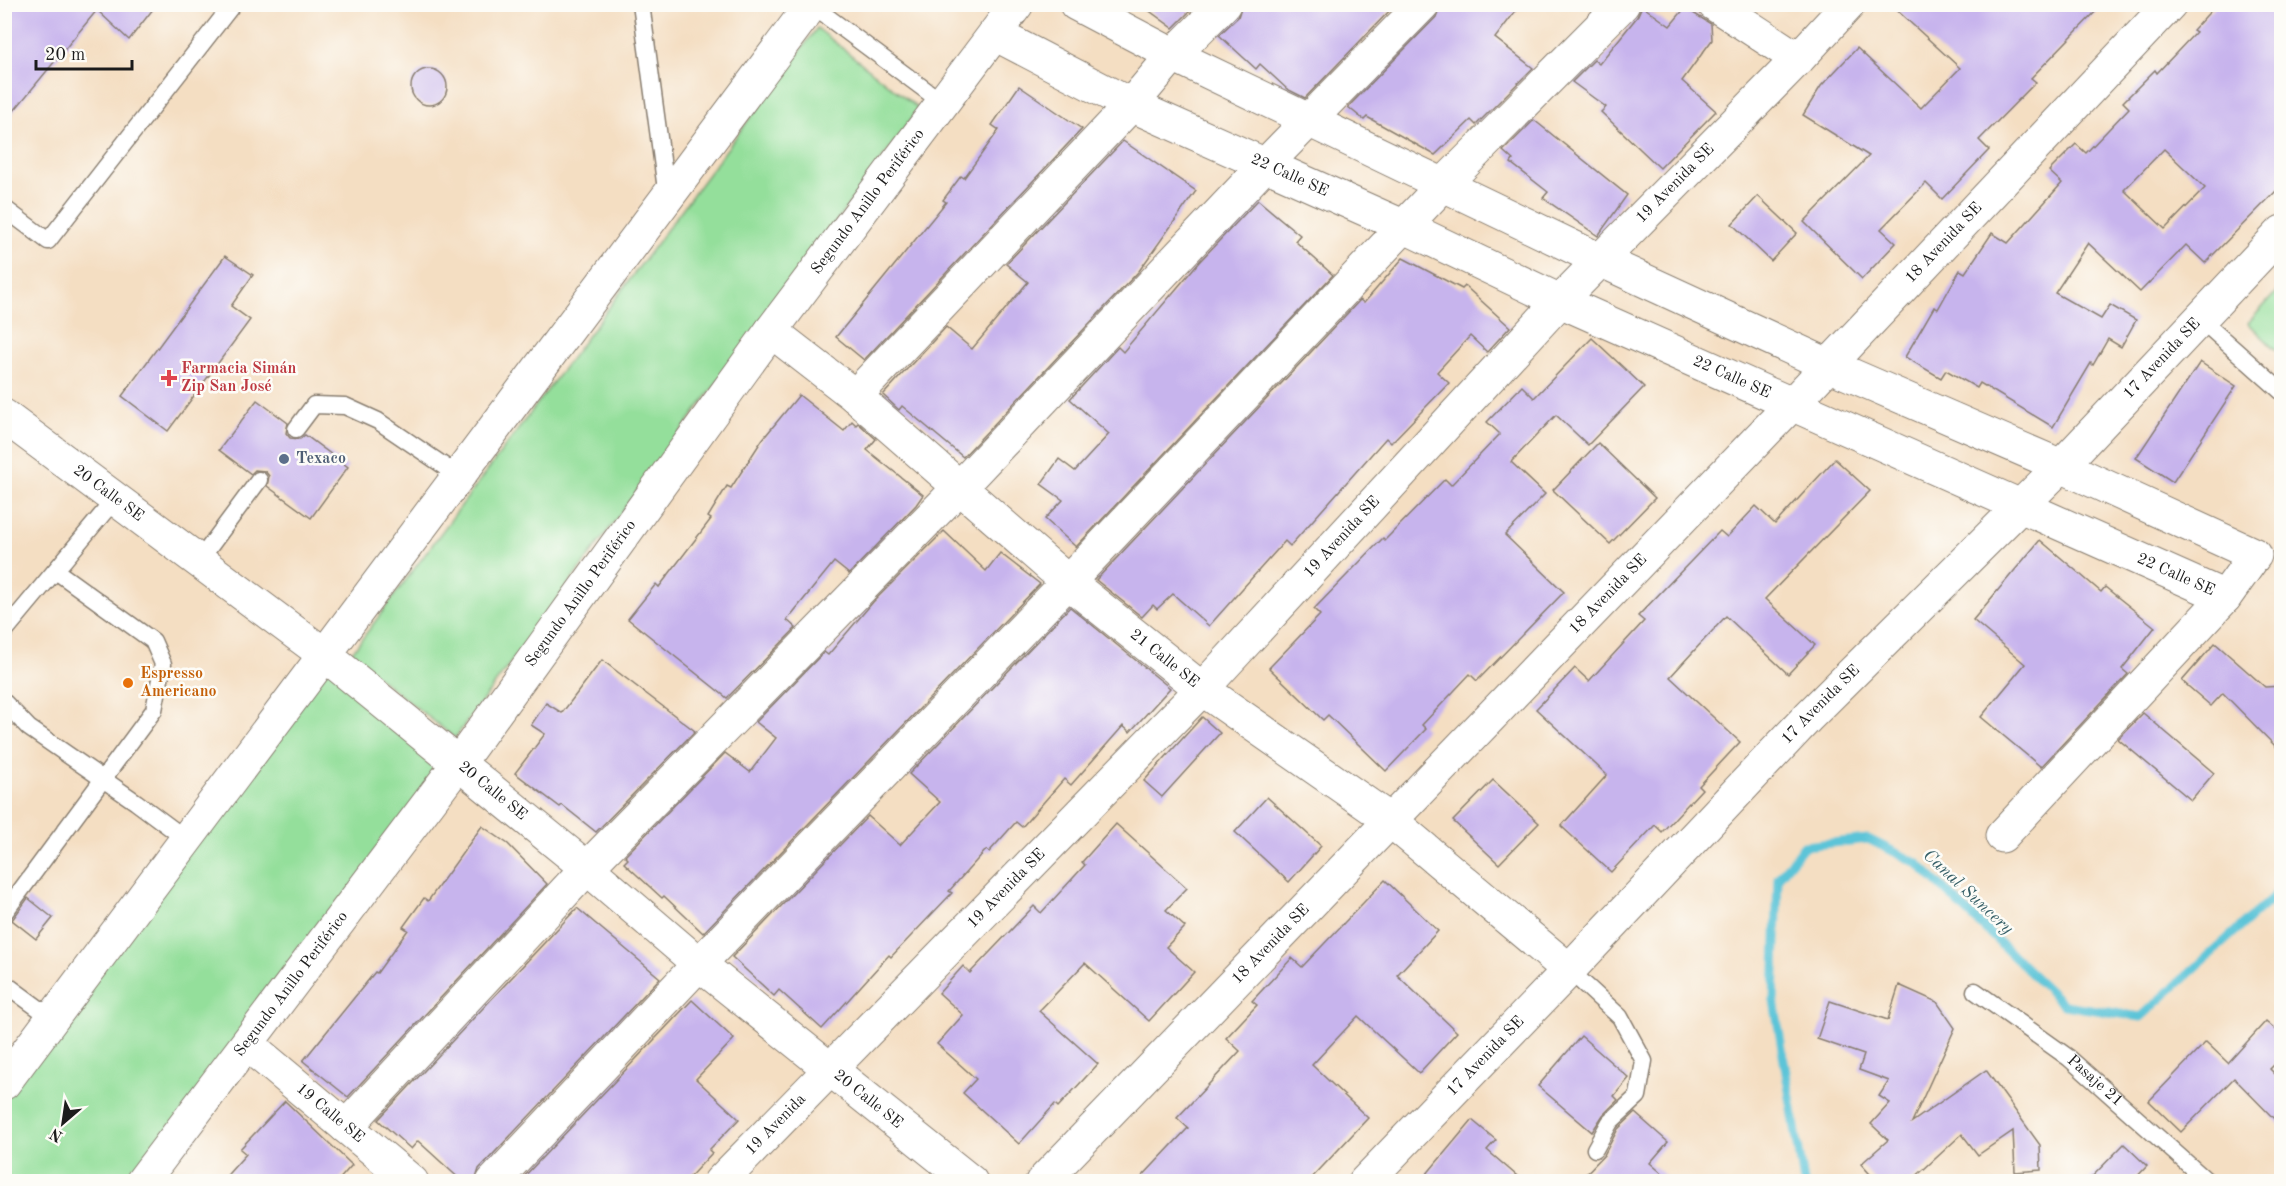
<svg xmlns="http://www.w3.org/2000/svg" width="2286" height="1186" viewBox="0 0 2286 1186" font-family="'Old Standard TT',serif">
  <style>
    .green { fill: #94df9b; stroke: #587e5c; stroke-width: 1.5 }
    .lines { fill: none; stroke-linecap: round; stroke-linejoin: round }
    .stream { stroke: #5bc4d8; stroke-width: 9 }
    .building { fill: #c7b4ed; fill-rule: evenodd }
    .lane-casing { stroke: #887d6f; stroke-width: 19 }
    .street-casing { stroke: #887d6f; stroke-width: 35 }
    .secondary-casing { stroke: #887d6f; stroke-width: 35 }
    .primary-casing { stroke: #887d6f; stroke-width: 35 }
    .lane { stroke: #fff; stroke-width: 16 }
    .street { stroke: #fff; stroke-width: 33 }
    .secondary { stroke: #fff; stroke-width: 33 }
    .primary { stroke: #fff; stroke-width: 33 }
    .health-dot { fill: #e0444e; stroke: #fdfcf7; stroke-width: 2 }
    .service-dot { fill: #5c6f8a; stroke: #fdfcf7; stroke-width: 2 }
    .food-dot { fill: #e8710a; stroke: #fdfcf7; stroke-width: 2 }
    .labels { text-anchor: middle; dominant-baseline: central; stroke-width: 5; stroke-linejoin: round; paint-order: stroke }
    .street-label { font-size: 16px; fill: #1c1c1c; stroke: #fdfcf7 }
    .health-label { font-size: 16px; font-weight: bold; fill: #be3a42; stroke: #fdfcf7; text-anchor: start }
    .service-label { font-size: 16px; font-weight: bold; fill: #4e5e75; stroke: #fdfcf7; text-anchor: start }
    .food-label { font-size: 16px; font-weight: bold; fill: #c56008; stroke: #fdfcf7; text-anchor: start }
    .water-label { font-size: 18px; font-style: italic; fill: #355f67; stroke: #fdfcf7 }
  </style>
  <rect width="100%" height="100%" fill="#fdfcf7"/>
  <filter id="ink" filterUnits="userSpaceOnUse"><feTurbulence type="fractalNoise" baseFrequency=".0167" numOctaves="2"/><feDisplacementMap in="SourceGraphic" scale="12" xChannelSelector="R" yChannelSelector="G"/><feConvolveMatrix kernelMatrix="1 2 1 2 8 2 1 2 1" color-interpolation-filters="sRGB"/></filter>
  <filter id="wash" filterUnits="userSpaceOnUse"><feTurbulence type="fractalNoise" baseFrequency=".008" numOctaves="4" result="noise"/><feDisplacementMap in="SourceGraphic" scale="24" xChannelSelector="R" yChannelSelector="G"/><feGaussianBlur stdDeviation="1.35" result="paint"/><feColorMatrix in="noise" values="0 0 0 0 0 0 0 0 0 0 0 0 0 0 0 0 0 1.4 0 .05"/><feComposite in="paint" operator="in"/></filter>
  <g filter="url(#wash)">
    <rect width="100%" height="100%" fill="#f4dec2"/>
    <g class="green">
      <path d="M817,28L919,109L455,738L350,655Z"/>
      <path d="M2281,287V355L2248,323Z"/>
      <path d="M327,664L450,766L141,1181H5L4,1086Z"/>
    </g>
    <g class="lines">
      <path class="stream" d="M1804,1182L1774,1000L1778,878L1804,846L1868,839L1917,863L2064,1005L2141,1017L2282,889"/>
    </g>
    <g id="blocks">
      <g class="building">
        <path d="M4,4H157L129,40L97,10L4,123Z"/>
        <path d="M1140,4H1197L1173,28Z"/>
        <path d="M1242,4H1396L1305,98L1287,89L1260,64L1256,69L1219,35L1238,17Z"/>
        <path d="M1441,4H1521L1495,38L1533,68L1476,125L1471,120L1435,155L1367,117L1364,120L1348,107L1436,17Z"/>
        <path d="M1890,4H2103L2031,78L2036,82L1979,140L1989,150L1942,199L1926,183L1881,229L1896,243L1862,279L1804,222L1869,156L1803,115L1821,86L1857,48L1921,108L1960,68Z"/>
        <path d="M2217,4H2282V185L2205,263L2186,245L2140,292L2088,243L2055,293L2101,319L2110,305L2136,320L2121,347L2108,339L2093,365L2091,363L2053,427L1980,383L1977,388L1946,370L1941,378L1905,357L1934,307L1938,309L1960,270L1965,273L1992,233L2008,243L2062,183L2049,171L2076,144L2086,153L2129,108L2123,102L2155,70L2157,73L2196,32L2193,30ZM2164,149L2205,188L2165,229L2124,190Z"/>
        <path d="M1642,6L1670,26L1685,8L1711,24L1712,40L1682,81L1716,111L1660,168L1601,112L1606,107L1572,82L1594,60L1599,64L1637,17Z"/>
        <circle cx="429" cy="87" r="18"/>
        <path d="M1019,86L1082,129L864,360L836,337L946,202L943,200L961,176L964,178L999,130L992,125Z"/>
        <path d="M1534,120L1627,195L1598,236L1543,198L1548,192L1511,163L1513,160L1503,151Z"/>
        <path d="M1123,141L1196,191L1139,271L963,457L902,406L899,410L883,395L946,327L972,349L1028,282L1006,264Z"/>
        <path d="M1758,196L1797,233L1771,261L1732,224Z"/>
        <path d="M1258,200L1300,235L1295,241L1333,275L1076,547L1045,519L1063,500L1041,484L1059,459L1075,471L1109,434L1070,399L1118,347L1123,352L1199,262Z"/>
        <path d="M225,256L253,275L231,306L250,320L168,431L122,396Z"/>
        <path d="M1403,258L1462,289L1465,286L1510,327L1487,352L1470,336L1437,372L1449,383L1391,443L1386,438L1290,546L1285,541L1209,626L1173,594L1157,609L1153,605L1142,617L1096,580L1360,300L1364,303Z"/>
        <path d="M1592,338L1644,387L1588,445L1556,415L1511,462L1545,494L1505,535L1564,592L1477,681L1470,674L1422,725L1426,729L1386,771L1328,715L1323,720L1269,668L1320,615L1314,609L1383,538L1385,540L1445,479L1451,485L1500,434L1487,422L1522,386L1534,398Z"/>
        <path d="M2200,362L2236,386L2173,482L2136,458Z"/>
        <path d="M799,395L844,431L852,421L856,425L858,423L876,439L867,450L923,495L916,505L849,574L834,562L787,620L796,628L727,698L628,619L656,584L659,587L711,519L708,517L727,486L731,488L762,440Z"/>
        <path d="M257,400L288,423L286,433L290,438L300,439L305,435L348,467L311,518L267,486L269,476L265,471L255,470L251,474L219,450Z"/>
        <path d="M1598,443L1655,498L1610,544L1553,490Z"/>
        <path d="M1835,459L1870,491L1765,599L1815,645L1788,674L1726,616L1670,677L1740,742L1699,786L1702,789L1662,832L1655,825L1611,872L1561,826L1607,775L1536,709L1575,668L1589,681L1644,621L1638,616L1720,531L1727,537L1756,506L1775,524Z"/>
        <path d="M944,531L986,571L1000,553L1040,584L703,933L664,896L662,898L624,863L628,859L625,856L725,753L750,772L776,738L756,722L824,652L828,655L873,602Z"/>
        <path d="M2040,540L2101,592L2105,587L2155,627L2122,669L2128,674L2041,767L1981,717L2025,664L1973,620Z"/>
        <path d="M1070,607L1170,688L1130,732L1123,726L1071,785L1064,779L1022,827L1016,822L989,852L986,850L949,891L952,893L891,957L889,955L822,1029L779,990L774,996L732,957L868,816L900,845L940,802L909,774Z"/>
        <path d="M2215,643L2265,687L2282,686V753L2223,693L2211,706L2182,681Z"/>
        <path d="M602,660L695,731L596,832L562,805L560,807L515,773L545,734L531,725L546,703L562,713Z"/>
        <path d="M2143,713L2214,773L2191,800L2118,739Z"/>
        <path d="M1202,717L1220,733L1162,797L1144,781Z"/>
        <path d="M1493,780L1539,823L1499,864L1453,821Z"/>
        <path d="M1267,797L1321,846L1289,882L1235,832Z"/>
        <path d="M1116,824L1187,888L1166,910L1185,927L1166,947L1194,972L1149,1021L1085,963L1039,1011L1098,1064L1058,1107L1055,1104L1019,1144L963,1093L976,1079L937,1044L963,1015L939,993L963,966L970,973L1034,906L1041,913L1085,865L1082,862Z"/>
        <path d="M482,826L508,844L547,884L348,1097L303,1061L375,972L377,973L408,930L403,927L424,898L428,901Z"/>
        <path d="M1385,880L1438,931L1397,975L1457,1032L1419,1073L1358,1016L1312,1065L1368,1118L1308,1182H1137L1188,1128L1177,1118L1240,1051L1226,1038L1257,1005L1252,1001L1292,958L1302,967Z"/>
        <path d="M28,898L53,918L36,939L12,920Z"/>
        <path d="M577,908L660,978L479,1169L475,1182H463L418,1141L411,1149L378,1120Z"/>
        <path d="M1899,985L1937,1002L1955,1028L1912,1122L1986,1070L2040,1145L2041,1170L2015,1172L2013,1131L1978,1155L1962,1134L1910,1182H1877L1861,1164L1888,1140L1871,1124L1890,1103L1879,1096L1889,1081L1859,1070L1864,1055L1817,1039L1830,1001L1888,1020Z"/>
        <path d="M692,1000L734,1039L696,1079L739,1119L709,1150L712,1153L685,1182H519Z"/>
        <path d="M2266,1021L2282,1035V1057L2270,1069L2282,1081V1127L2234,1078L2181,1132L2149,1101L2206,1042L2228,1063Z"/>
        <path d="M1581,1036L1629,1078L1614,1096L1618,1100L1603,1115L1592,1132L1538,1086Z"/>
        <path d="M285,1101L352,1165L337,1182H221L246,1154L240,1149Z"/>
        <path d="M1635,1113L1668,1142L1650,1163L1672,1182H1578L1604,1155L1618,1129Z"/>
        <path d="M1472,1120L1496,1140L1487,1150L1524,1182H1420Z"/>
        <path d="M2124,1144L2147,1166L2132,1182H2087Z"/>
      </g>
    </g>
  </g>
  <g filter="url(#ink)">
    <use href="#blocks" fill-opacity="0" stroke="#887d6f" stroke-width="1.5"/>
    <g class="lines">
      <defs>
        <g id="lane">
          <path d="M641,4L667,197"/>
          <path d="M810,4L943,103"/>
          <path d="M4,208L48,241L233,4"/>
          <path d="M2200,319L2282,392"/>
          <path d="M296,429L314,405L345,406L378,421L459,476"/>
          <path d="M199,561L259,480"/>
          <path d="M4,632L115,499"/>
          <path d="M4,702L29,728L136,802L187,840"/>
          <path d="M4,913L154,710L163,664L153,641L56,571"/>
          <path d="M1569,970L1620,1017L1644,1061L1638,1096L1610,1122L1595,1149"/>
          <path d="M4,983L53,1019"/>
          <path id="s1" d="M1975,991L2069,1058L2208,1182"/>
        </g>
        <g id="street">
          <path d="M1076,4L1173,55L1600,260L1828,365L2061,466L2255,555L2225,597L2002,836"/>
          <path d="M1714,4L1798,59"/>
          <path id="s2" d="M995,34L1131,105L1405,227L1560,301L2225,597"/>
          <path id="s3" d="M771,331L855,396L1068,582L1202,689L1390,820L1569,970"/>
          <path d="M855,396L1131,105L1173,55L1224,4"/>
          <path id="s4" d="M247,1044L412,1182"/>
          <path d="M346,1127L587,868L959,488L1265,165L1423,4"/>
          <path d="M493,1182L699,964L1068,582L1444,184L1623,4"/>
          <path id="s5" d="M720,1182L1202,689L1560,301L1798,59L1849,4"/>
          <path id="s6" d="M1042,1182L1792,404L2170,4"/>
          <path id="s7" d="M1365,1182L1569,970L1809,716L2061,466L2282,232"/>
        </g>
        <g id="secondary">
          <path id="s8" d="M4,416L325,655L587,868L699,964L971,1182"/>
        </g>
        <g id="primary">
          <path d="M4,1083L812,4"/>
          <path id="s9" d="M142,1182L458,764L771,331L1017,4"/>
        </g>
      </defs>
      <use href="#lane" class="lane-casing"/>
      <use href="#street" class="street-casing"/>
      <use href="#secondary" class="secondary-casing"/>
      <use href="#primary" class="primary-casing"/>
      <use href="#lane" class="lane"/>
      <use href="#street" class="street"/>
      <use href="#secondary" class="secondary"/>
      <use href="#primary" class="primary"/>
    </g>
  </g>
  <path class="health-dot" d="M166 369h6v6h6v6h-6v6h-6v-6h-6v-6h6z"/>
  <circle class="service-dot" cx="284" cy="459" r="6"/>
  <circle class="food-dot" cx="128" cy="683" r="6"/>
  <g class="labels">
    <g class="street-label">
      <text stroke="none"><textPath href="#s2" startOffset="327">22 Calle SE</textPath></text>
      <text stroke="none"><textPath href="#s5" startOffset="1382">19 Avenida SE</textPath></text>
      <text stroke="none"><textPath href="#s9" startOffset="1220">Segundo Anillo Periférico</textPath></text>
      <text stroke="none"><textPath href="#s6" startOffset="1302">18 Avenida SE</textPath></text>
      <text stroke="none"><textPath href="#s7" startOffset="1146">17 Avenida SE</textPath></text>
      <text stroke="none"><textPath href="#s2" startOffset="813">22 Calle SE</textPath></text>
      <text stroke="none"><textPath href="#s8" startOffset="130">20 Calle SE</textPath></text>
      <text stroke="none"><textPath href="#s5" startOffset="896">19 Avenida SE</textPath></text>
      <text stroke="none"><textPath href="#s2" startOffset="1299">22 Calle SE</textPath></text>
      <text stroke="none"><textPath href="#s9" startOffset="734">Segundo Anillo Periférico</textPath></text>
      <text stroke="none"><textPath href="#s6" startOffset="816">18 Avenida SE</textPath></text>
      <text stroke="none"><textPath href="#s3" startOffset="512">21 Calle SE</textPath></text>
      <text stroke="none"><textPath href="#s7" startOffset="660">17 Avenida SE</textPath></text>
      <text stroke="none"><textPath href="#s8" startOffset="616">20 Calle SE</textPath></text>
      <text stroke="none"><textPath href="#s5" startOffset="410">19 Avenida SE</textPath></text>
      <text stroke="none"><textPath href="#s6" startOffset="330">18 Avenida SE</textPath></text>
      <text stroke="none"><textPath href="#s9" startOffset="248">Segundo Anillo Periférico</textPath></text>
      <text stroke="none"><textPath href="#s7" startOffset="174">17 Avenida SE</textPath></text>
      <text stroke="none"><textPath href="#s1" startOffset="150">Pasaje 21</textPath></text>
      <text stroke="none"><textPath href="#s8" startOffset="1102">20 Calle SE</textPath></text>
      <text stroke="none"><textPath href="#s4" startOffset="108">19 Calle SE</textPath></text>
      <text stroke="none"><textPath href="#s5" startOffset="80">19 Avenida</textPath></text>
    </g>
    <g class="health-label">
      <text x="181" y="369">Farmacia Simán<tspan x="181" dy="18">Zip San José</tspan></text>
    </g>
    <g class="service-label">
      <text x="296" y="459">Texaco</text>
    </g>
    <g class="food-label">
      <text x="140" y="674">Espresso<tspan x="140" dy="18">Americano</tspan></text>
    </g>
    <g class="water-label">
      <text transform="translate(1968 892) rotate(43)">Canal Suncery</text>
    </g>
  </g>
  <rect width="2286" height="1186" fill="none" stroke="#fdfcf7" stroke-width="24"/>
  <g transform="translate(63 1123) rotate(209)" stroke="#fdfcf7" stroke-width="4.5" paint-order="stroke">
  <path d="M0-4.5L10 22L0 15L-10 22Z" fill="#1c1c1c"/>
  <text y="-9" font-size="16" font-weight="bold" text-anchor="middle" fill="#1c1c1c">N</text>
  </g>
  <path d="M36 60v9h96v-9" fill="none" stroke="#1c1c1c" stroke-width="3"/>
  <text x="45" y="60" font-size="18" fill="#1c1c1c" stroke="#fdfcf7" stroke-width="4.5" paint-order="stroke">20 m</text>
</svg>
